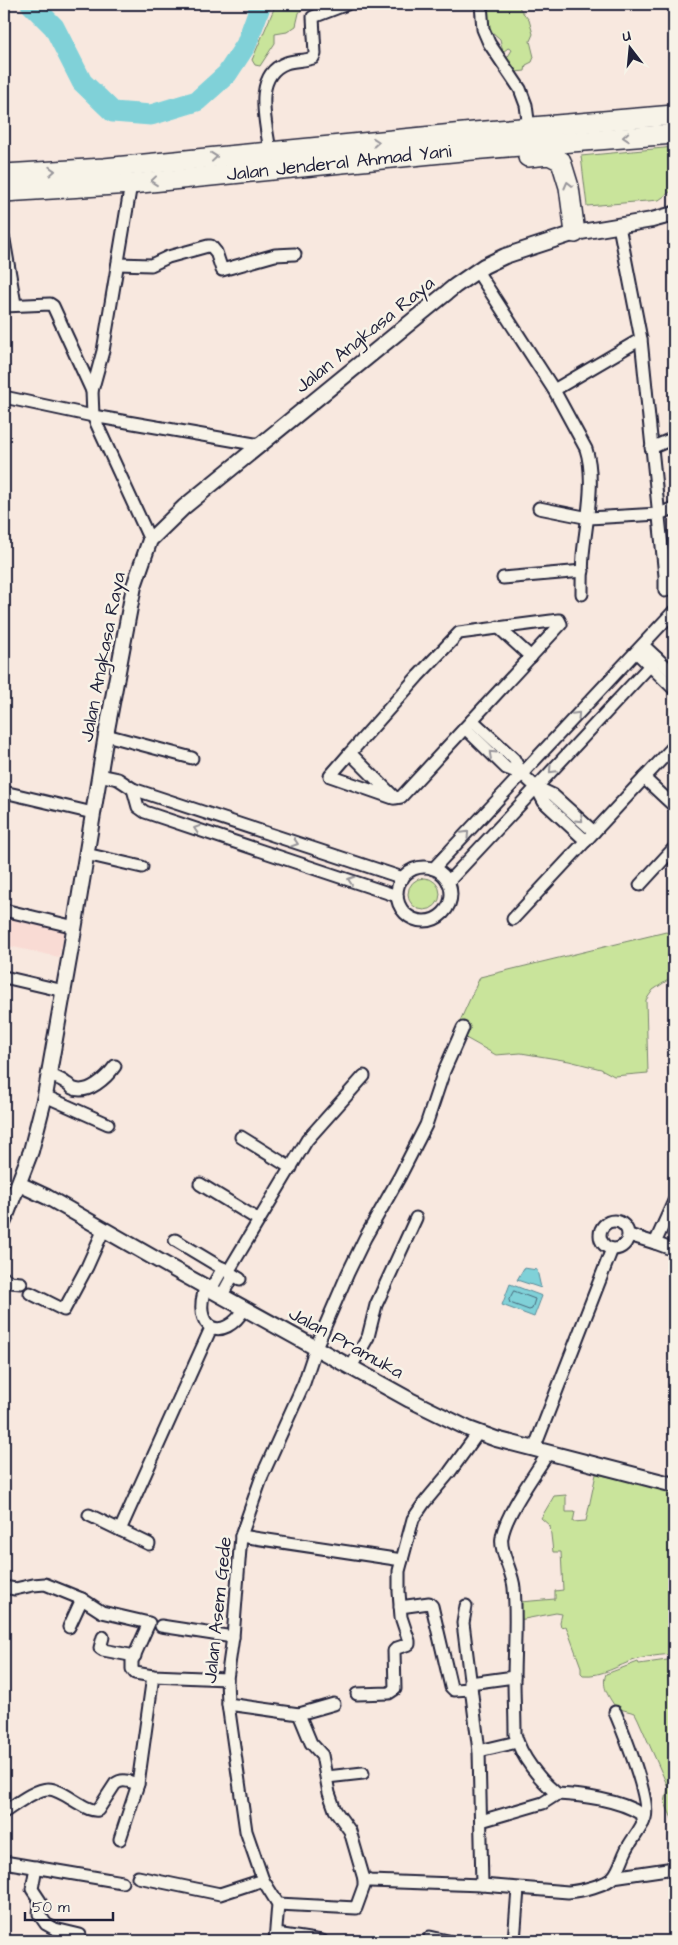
<svg xmlns="http://www.w3.org/2000/svg" width="678" height="1945" viewBox="0 0 678 1945" font-family="'Architects Daughter',sans-serif">
  <style>
    .built { fill: #f9dbd4 }
    .green { fill: #c9e49b; stroke: #76836b }
    .water { fill: #80d1d8; stroke: #5a8b99 }
    .lines { fill: none; stroke-linecap: round; stroke-linejoin: round }
    .shore { stroke: #48687a; stroke-width: 1 }
    .river { stroke: #80d1d8; stroke-width: 21 }
    .minor-casing { stroke: #22223b; stroke-width: 15 }
    .tertiary-casing { stroke: #22223b; stroke-width: 18 }
    .trunk-casing { stroke: #22223b; stroke-width: 22 }
    .minor { stroke: #f7f3e8; stroke-width: 11 }
    .tertiary { stroke: #f7f3e8; stroke-width: 14 }
    .trunk { stroke: #f7f3e8; stroke-width: 19 }
    .oneway { stroke: #97959a }
    .labels { text-anchor: middle; dominant-baseline: central; stroke-width: 5; stroke-linejoin: round; paint-order: stroke }
    .street-label { font-size: 19px; fill: #22223b; stroke: #f7f3e8 }
  </style>
  <rect width="100%" height="100%" fill="#f8e8df"/>
  <filter id="ink" filterUnits="userSpaceOnUse"><feTurbulence type="fractalNoise" baseFrequency=".02" numOctaves="2"/><feDisplacementMap in="SourceGraphic" scale="10" xChannelSelector="R" yChannelSelector="G"/><feConvolveMatrix kernelMatrix="1 2 1 2 8 2 1 2 1" color-interpolation-filters="sRGB"/></filter>
  <g filter="url(#ink)">
    <path class="built" d="M4,912L66,927L59,957L4,945Z"/>
    <g class="green">
      <path d="M276,4H305L299,13L296,26L287,32L275,34V43L260,66L255,65L252,60Z"/>
      <path d="M473,4H519L520,9L529,20L533,34L530,41L534,57L532,62L526,65L525,71L515,72L507,58L512,50L508,48L503,52L500,39L491,31L487,22C491,11 478,11 473,4Z"/>
      <path d="M674,147V189L659,200L587,206L581,156Z"/>
      <circle cx="424" cy="894" r="16"/>
      <path d="M666,932L674,936V976L653,990L646,1000L648,1073L614,1076L601,1069L569,1061L521,1053L496,1055L455,1032L480,977Z"/>
      <path d="M596,1474L674,1490V1654C661,1655 648,1656 635,1660C618,1665 602,1677 583,1675L581,1673V1667L566,1626L561,1627L560,1622L562,1614L556,1613L519,1620L520,1602L555,1599V1591L563,1590L561,1552H553L550,1526L541,1518L554,1496L566,1495V1512H575L573,1522L586,1521Z"/>
      <path d="M674,1659V1823L665,1803L668,1787L638,1719L635,1713L616,1708C609,1697 601,1687 606,1674L638,1662L639,1664Z"/>
    </g>
    <g class="water">
      <path d="M524,1268L537,1270L541,1288L517,1280Z"/>
      <path d="M510,1284L542,1296L534,1317L502,1305Z"/>
    </g>
    <g class="lines">
      <path class="shore" d="M514,1291L535,1299L532,1309L529,1310L510,1303L509,1300Z"/>
      <path class="river" d="M31,4L54,27L82,82L113,112L151,115L197,101L227,74L246,45L261,4"/>
      <defs>
        <g id="minor">
          <path d="M481,4L483,29L489,43L520,89L526,105L529,128"/>
          <path d="M270,152C267,125 251,76 286,63C294,60 304,61 313,58L315,54L313,17L347,4"/>
          <path d="M131,184L103,351L92,391L93,416L150,540"/>
          <path d="M619,226L641,339L665,576V591"/>
          <path d="M4,240L15,304"/>
          <path d="M118,264L151,265L168,257L208,246H211L216,252L222,270L275,255L295,254"/>
          <path d="M477,271L554,390L586,449C596,480 586,522 583,555C582,568 582,581 582,594"/>
          <path d="M4,306L50,304L53,306L92,391"/>
          <path d="M554,390L641,339"/>
          <path d="M4,397L93,416L260,445"/>
          <path d="M651,448L674,438"/>
          <path d="M539,508L589,518L659,514L674,508"/>
          <path d="M503,578L583,571"/>
          <path d="M559,620L561,624L401,797L395,798L350,753L418,676L459,633Z"/>
          <path d="M498,627L531,657"/>
          <path d="M643,645L674,674"/>
          <path d="M636,652L674,689"/>
          <path d="M472,720L514,759L522,774"/>
          <path d="M465,728L506,768L522,774L536,787L553,795L594,832"/>
          <path d="M106,735L192,758"/>
          <path d="M350,753L330,776L393,798"/>
          <path d="M99,775L118,779L133,789L403,878"/>
          <path d="M644,778L674,806"/>
          <path d="M536,787L544,802L586,841"/>
          <path d="M133,789L138,807L145,812L397,896"/>
          <path d="M4,792L93,813"/>
          <path d="M86,854L142,867"/>
          <circle cx="424" cy="894" r="27"/>
          <path d="M433,869L674,611"/>
          <path d="M448,882L657,658"/>
          <path d="M640,885L674,848"/>
          <path d="M4,910L75,927"/>
          <path d="M513,919L674,746"/>
          <path d="M4,977L64,991"/>
          <path d="M49,1074C55,1077 61,1079 66,1083C69,1084 70,1086 72,1088C88,1096 107,1077 115,1066"/>
          <path d="M45,1096L108,1124"/>
          <path d="M241,1137L291,1168"/>
          <path d="M200,1184L259,1220"/>
          <circle cx="614" cy="1235" r="14"/>
          <path d="M629,1235L655,1243L674,1201"/>
          <path d="M175,1240L240,1279"/>
          <path d="M655,1243L674,1250"/>
          <path d="M228,1272L307,1140L364,1076"/>
          <path d="M4,1278L10,1282L21,1283"/>
          <path d="M206,1286C190,1329 223,1345 245,1308"/>
          <path d="M211,1289L223,1268"/>
          <path d="M30,1293L64,1310L87,1267L104,1229"/>
          <path d="M222,1295L233,1275"/>
          <path d="M351,1367L368,1337L376,1305L416,1218"/>
          <path d="M534,1449L612,1249"/>
          <path d="M548,1453C535,1474 506,1513 502,1537C499,1551 513,1572 514,1588C517,1619 514,1650 514,1680C514,1698 515,1716 515,1734C521,1757 539,1779 557,1794C582,1795 620,1800 641,1814L643,1823"/>
          <path d="M89,1515L120,1530L211,1328"/>
          <path d="M120,1530L149,1544"/>
          <path d="M241,1536L402,1560"/>
          <path d="M4,1587L15,1589L33,1585L45,1584L82,1599L102,1612L149,1623L132,1661V1669L135,1673L153,1676L227,1679"/>
          <path d="M466,1606L463,1623L479,1751L482,1885"/>
          <path d="M400,1607L429,1603L432,1606L451,1687L454,1690L471,1689"/>
          <path d="M161,1626L233,1637"/>
          <path d="M69,1627L82,1599"/>
          <path d="M103,1637L100,1648L103,1650L135,1656"/>
          <path d="M470,1683L514,1677"/>
          <path d="M357,1694L389,1693L395,1689L394,1651L397,1648L409,1644V1641L401,1617L399,1592V1571L413,1519L424,1503L449,1473L478,1433"/>
          <path d="M228,1704L299,1714L311,1743L322,1755L329,1793L335,1810L350,1831L364,1879V1886L356,1908L278,1904"/>
          <path d="M299,1714L334,1704"/>
          <path d="M479,1751L517,1742"/>
          <path d="M327,1777L363,1773"/>
          <path d="M4,1812C15,1805 35,1789 48,1789C58,1789 71,1799 80,1804C85,1807 91,1811 98,1810L115,1784C123,1778 129,1782 138,1784"/>
          <path d="M481,1821L543,1803L557,1794"/>
          <path d="M120,1839L138,1784L153,1676"/>
          <path d="M4,1862L122,1882"/>
          <path d="M36,1867L32,1889L40,1901L39,1914L46,1924L55,1929L80,1935L79,1941"/>
          <path d="M138,1877L220,1894L263,1880"/>
          <path d="M613,1877L674,1868"/>
          <path d="M364,1879L370,1881L482,1885L568,1892C580,1891 608,1885 614,1876C620,1868 622,1859 626,1851C631,1840 641,1830 645,1818C651,1800 623,1731 615,1712"/>
          <path d="M276,1934L322,1941"/>
          <path d="M430,1937L448,1941"/>
          <path d="M275,1941L278,1904L263,1880L246,1831L228,1704L227,1679L233,1637L241,1536L262,1476L304,1383L316,1347L348,1273L365,1238L400,1176L426,1125L444,1071L463,1028"/>
          <path d="M514,1941L518,1889"/>
        </g>
        <g id="tertiary">
          <path d="M19,1184L47,1197L175,1270L410,1400L469,1429L496,1439L674,1485"/>
          <path d="M4,1221L31,1151L45,1096L71,948L106,735L134,586L150,540L184,507L455,286L484,266L505,256L575,233L652,220L674,214"/>
        </g>
        <g id="trunk">
          <path d="M528,157L549,155L561,161L569,187L575,233"/>
          <path d="M4,174L104,168L474,132L674,115"/>
          <path d="M4,192L131,184L482,149L674,134"/>
        </g>
      </defs>
      <use href="#minor" class="minor-casing"/>
      <use href="#tertiary" class="tertiary-casing"/>
      <use href="#trunk" class="trunk-casing"/>
      <use href="#minor" class="minor"/>
      <use href="#tertiary" class="tertiary"/>
      <use href="#trunk" class="trunk"/>
    </g>
    <defs><path id="oneway-chevron" d="M-2-3.5L2.5 0L-2 3.5" fill="none" stroke-width="1.6" stroke-linecap="round" stroke-linejoin="round" transform="scale(1.25)"/></defs>
    <g class="oneway">
      <use href="#oneway-chevron" transform="translate(626 137) rotate(176)"/>
      <use href="#oneway-chevron" transform="translate(376 142) rotate(-5)"/>
      <use href="#oneway-chevron" transform="translate(214 157) rotate(-6)"/>
      <use href="#oneway-chevron" transform="translate(52 171) rotate(-3)"/>
      <use href="#oneway-chevron" transform="translate(154 181) rotate(174)"/>
      <use href="#oneway-chevron" transform="translate(568 185) rotate(-104)"/>
      <use href="#oneway-chevron" transform="translate(577 715) rotate(-47)"/>
      <use href="#oneway-chevron" transform="translate(492 754) rotate(-137)"/>
      <use href="#oneway-chevron" transform="translate(552 770) rotate(133)"/>
      <use href="#oneway-chevron" transform="translate(580 819) rotate(43)"/>
      <use href="#oneway-chevron" transform="translate(197 829) rotate(-162)"/>
      <use href="#oneway-chevron" transform="translate(466 834) rotate(-47)"/>
      <use href="#oneway-chevron" transform="translate(295 843) rotate(18)"/>
      <use href="#oneway-chevron" transform="translate(351 880) rotate(-161)"/>
    </g>
  </g>
  <g class="labels">
    <g class="street-label">
      <text transform="translate(339 163) rotate(-6)">Jalan Jenderal Ahmad Yani</text>
      <text transform="translate(365 335) rotate(-39)">Jalan Angkasa Raya</text>
      <text transform="translate(103 657) rotate(-79)">Jalan Angkasa Raya</text>
      <text transform="translate(346 1343) rotate(29)">Jalan Pramuka</text>
      <text transform="translate(218 1610) rotate(-84)">Jalan Asem Gede</text>
    </g>
  </g>
  <rect width="678" height="1945" fill="none" stroke="#f7f3e8" stroke-width="20"/>
  <rect x="10" y="10" width="658" height="1925" fill="none" stroke="#22223b" stroke-width="2" filter="url(#ink)"/>
  <g transform="translate(630 48) rotate(344)" stroke="#f7f3e8" stroke-width="4" paint-order="stroke">
  <path d="M0-4L9 19L0 12L-9 19Z" fill="#22223b"/>
  <text y="-8" font-size="14" font-weight="bold" text-anchor="middle" fill="#22223b">U</text>
  </g>
  <path d="M25 1912v8h88v-8" fill="none" stroke="#22223b" stroke-width="2.5"/>
  <text x="32" y="1912" font-size="15" fill="#22223b" stroke="#f7f3e8" stroke-width="4" paint-order="stroke">50 m</text>
</svg>
